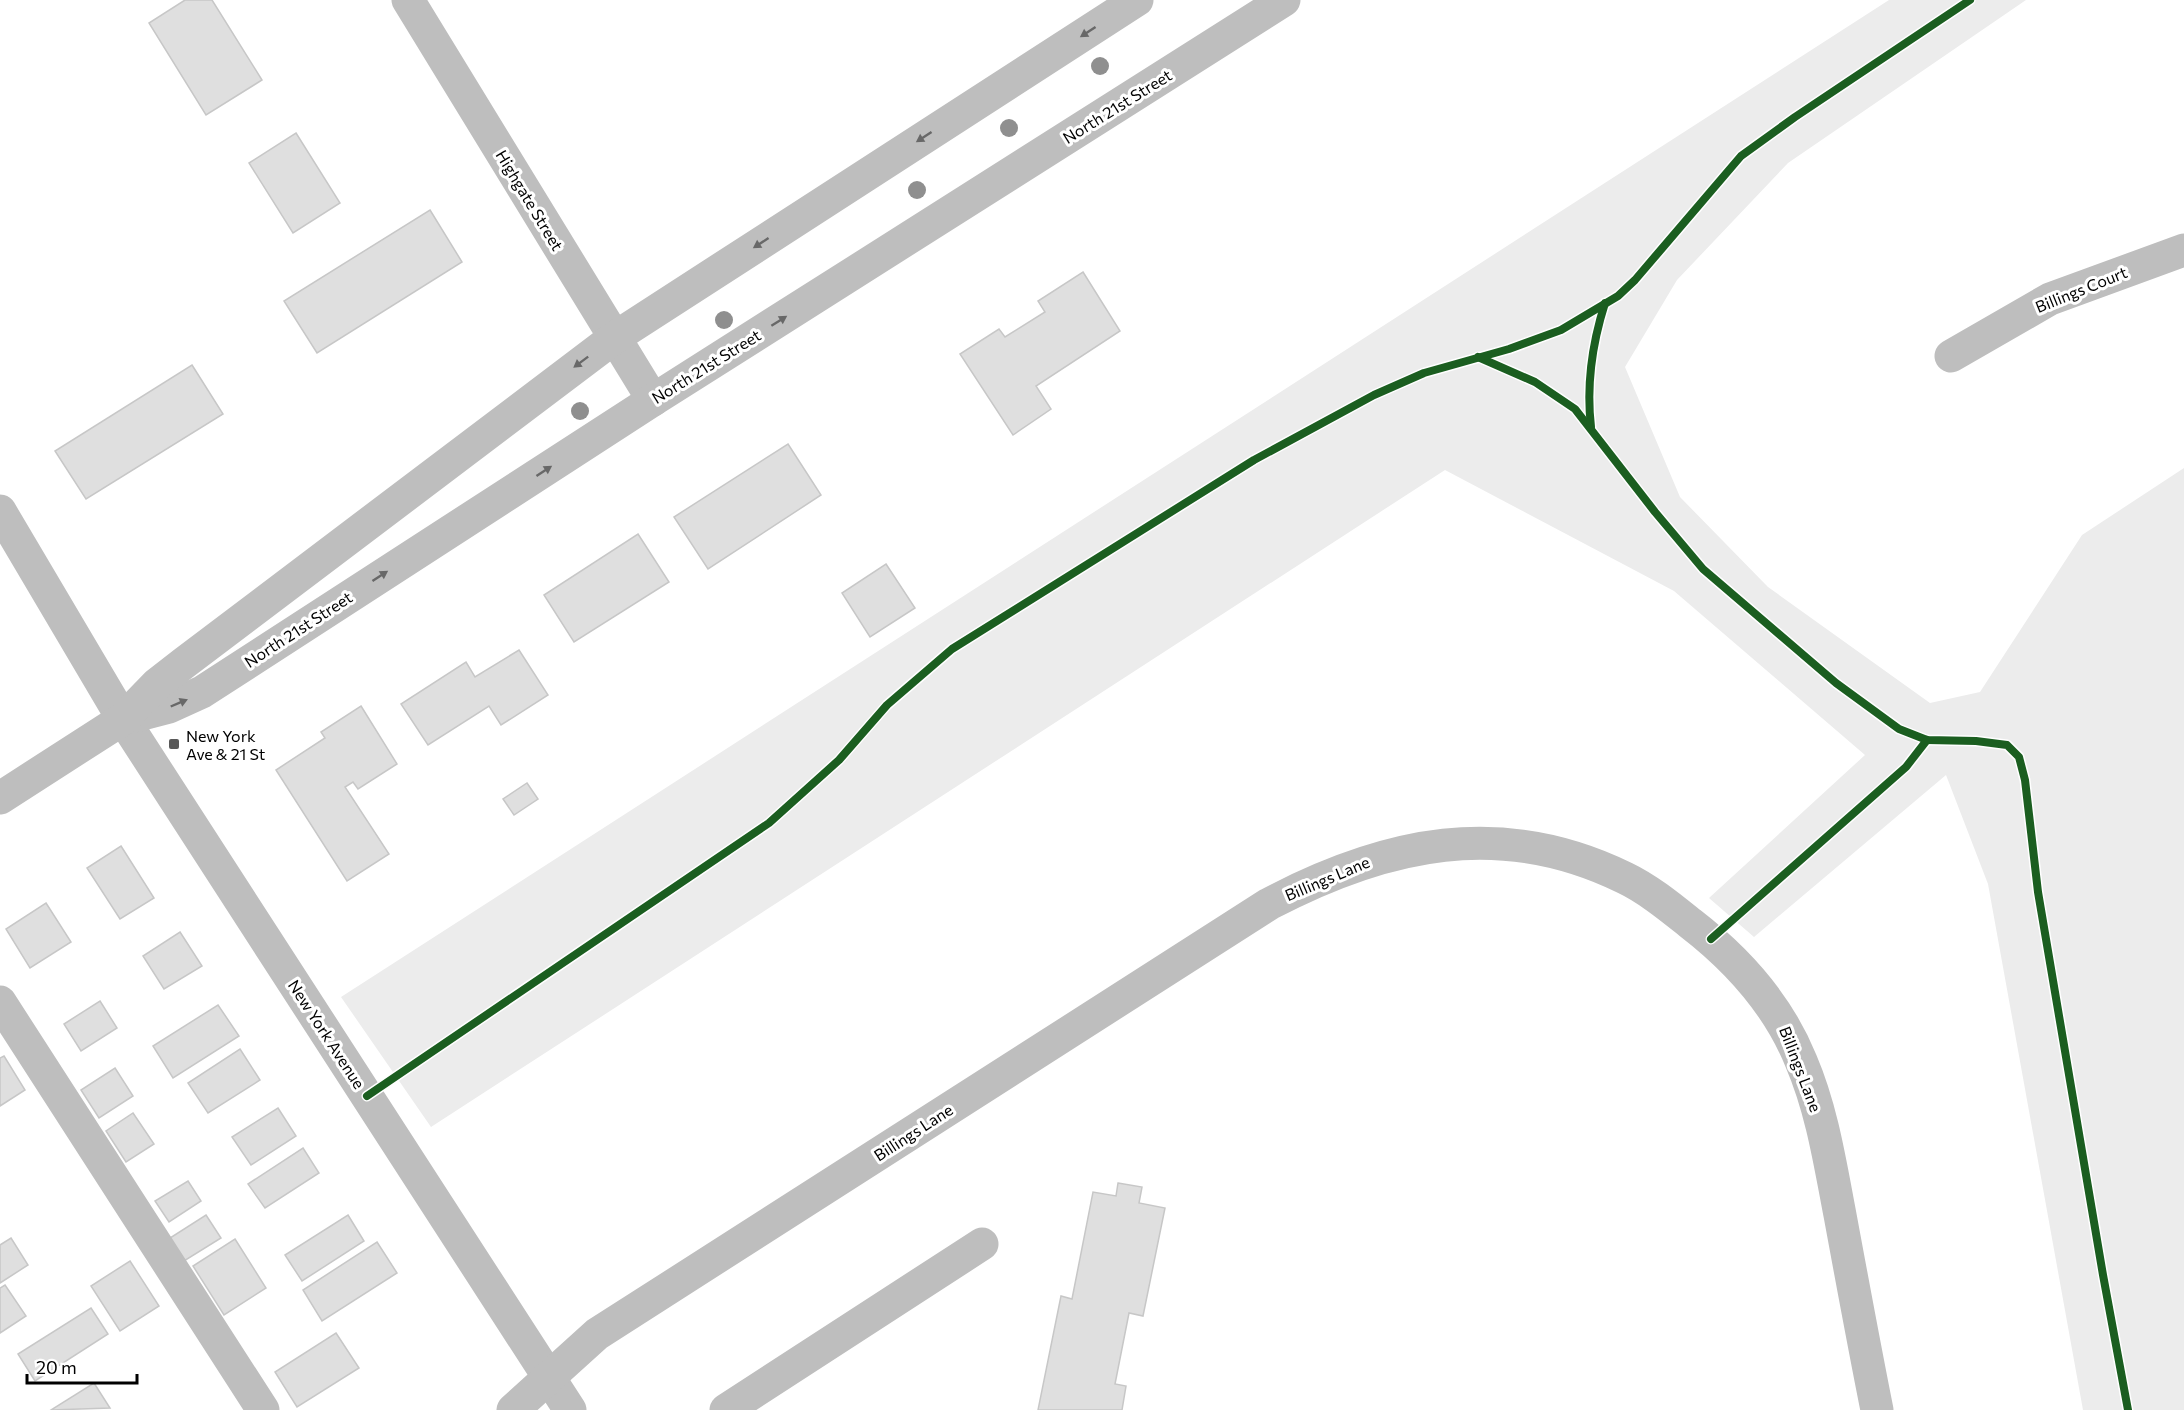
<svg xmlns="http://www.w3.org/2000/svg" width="2184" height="1410" viewBox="0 0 2184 1410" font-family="Commissioner,sans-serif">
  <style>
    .green { fill: #ececec }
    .building { fill: #dfdfdf; stroke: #c7c7c7; stroke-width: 1.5 }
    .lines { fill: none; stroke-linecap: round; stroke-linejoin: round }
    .minor { stroke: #bebebe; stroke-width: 33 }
    .cycleway-casing { stroke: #fff; stroke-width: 11 }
    .cycleway { stroke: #1b5e20; stroke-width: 8 }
    .tree { fill: #8f8f8f }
    .oneway { fill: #686868 }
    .poi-dot { fill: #595959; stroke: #fff; stroke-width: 2 }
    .labels { text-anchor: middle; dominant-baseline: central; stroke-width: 6; stroke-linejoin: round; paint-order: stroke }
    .street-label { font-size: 16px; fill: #000; stroke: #fff }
    .poi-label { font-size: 16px; fill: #000; stroke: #fff; text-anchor: start }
  </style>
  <rect width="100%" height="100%" fill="#fff"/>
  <path class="green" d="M1889,0H2026L1788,163L1677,280L1625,367L1680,497L1768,587L1930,703L1980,692L2082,535L2184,468V1410H2083L1988,884L1946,775L1754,937L1709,898L1865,755L1674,591L1445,470L431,1127L341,997Z"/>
  <g class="building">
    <path d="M185,0H212L262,80L206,115L149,23Z"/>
    <path d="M296,133L340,203L293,233L249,163Z"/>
    <path d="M430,210L462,262L317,353L284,301Z"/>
    <path d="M1083,272L1120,331L1036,386L1051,409L1013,435L960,354L999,329L1005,337L1045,312L1038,301Z"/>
    <path d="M192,365L223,414L86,499L55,451Z"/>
    <path d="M788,444L821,495L708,569L674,517Z"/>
    <path d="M638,534L669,582L574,642L544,595Z"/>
    <path d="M886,564L915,608L870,637L842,593Z"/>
    <path d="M519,650L548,695L501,725L489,706L428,745L401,704L466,662L475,677Z"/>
    <path d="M361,706L397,764L358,789L353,782L345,787L389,854L347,881L276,770L325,738L321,732Z"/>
    <path d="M527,783L538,799L514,815L503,799Z"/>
    <path d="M121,846L154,898L120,919L87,868Z"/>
    <path d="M46,903L71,942L30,968L6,929Z"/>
    <path d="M180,932L202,966L164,989L143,956Z"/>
    <path d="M100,1001L117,1028L81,1051L64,1024Z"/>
    <path d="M218,1005L239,1036L173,1078L153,1046Z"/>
    <path d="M240,1049L260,1080L208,1113L188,1083Z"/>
    <path d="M4,1056L25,1090L0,1106V1058Z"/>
    <path d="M115,1068L133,1096L99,1118L81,1090Z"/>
    <path d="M278,1108L296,1136L251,1165L232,1137Z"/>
    <path d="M133,1113L154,1144L126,1162L106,1131Z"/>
    <path d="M303,1148L319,1173L265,1208L248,1184Z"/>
    <path d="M188,1181L201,1201L169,1222L155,1201Z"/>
    <path d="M1118,1183L1142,1187L1139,1203L1165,1208L1143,1316L1129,1313L1115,1384L1126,1386L1122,1410H1038L1061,1296L1072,1299L1093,1192L1116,1196Z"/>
    <path d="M206,1215L221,1238L184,1261L170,1238Z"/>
    <path d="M348,1215L364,1241L302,1281L285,1255Z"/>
    <path d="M11,1238L28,1265L0,1283V1245Z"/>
    <path d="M235,1239L266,1288L224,1315L193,1266Z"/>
    <path d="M377,1242L397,1273L322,1321L303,1290Z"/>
    <path d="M130,1261L159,1306L120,1331L91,1286Z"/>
    <path d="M5,1285L26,1316L0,1333V1288Z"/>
    <path d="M91,1308L108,1334L35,1381L18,1354Z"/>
    <path d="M336,1333L359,1368L297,1407L275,1372Z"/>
    <path d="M94,1383L110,1408L51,1410Z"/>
  </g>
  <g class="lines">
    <g class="minor">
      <path d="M408,0L653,400"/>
      <path d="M1951,356L2050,299L2184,250"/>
      <path d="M0,511L123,719L570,1410"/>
      <path d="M123,719L169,707L202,692L653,400L1284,0"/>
      <path d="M0,798L123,719L157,684L184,663L614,338L1137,0"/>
      <path d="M0,1002L263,1410"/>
      <path d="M513,1410L597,1334L1269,904C1385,843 1501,817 1625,878C1648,889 1670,907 1690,923C1738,960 1778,1004 1801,1061C1822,1110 1830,1163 1840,1215C1852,1280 1864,1345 1877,1410"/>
      <path d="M726,1410L982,1244"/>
    </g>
    <defs>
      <g id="cycleway">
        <path d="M1478,357L1535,382L1575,409L1655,512L1703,569L1836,683L1899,729L1927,740L1976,741L2007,745L2019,757L2025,780L2038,892L2103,1275L2128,1410"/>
        <path d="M1591,427C1586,384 1592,344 1605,303"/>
        <path d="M1711,939L1906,767L1927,740"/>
        <path d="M367,1096L769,823L839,760L887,705L952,649L1254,460L1374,395L1424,373L1509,349L1561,330L1618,296L1635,280L1741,156L1795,117L1970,0"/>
      </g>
    </defs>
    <use href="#cycleway" class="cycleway-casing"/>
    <use href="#cycleway" class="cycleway"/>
  </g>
  <g class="tree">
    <circle cx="1100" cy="66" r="9"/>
    <circle cx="1009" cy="128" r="9"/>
    <circle cx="917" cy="190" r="9"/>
    <circle cx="724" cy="320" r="9"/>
    <circle cx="580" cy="411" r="9"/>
  </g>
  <defs><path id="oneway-solid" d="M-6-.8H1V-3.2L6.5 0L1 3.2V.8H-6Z" transform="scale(1.5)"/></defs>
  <g class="oneway">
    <use href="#oneway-solid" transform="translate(1088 32) rotate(147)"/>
    <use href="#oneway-solid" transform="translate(924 137) rotate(147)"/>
    <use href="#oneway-solid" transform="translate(761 243) rotate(147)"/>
    <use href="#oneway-solid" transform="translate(779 321) rotate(-32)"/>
    <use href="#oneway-solid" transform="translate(581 362) rotate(143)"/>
    <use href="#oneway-solid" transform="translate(544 471) rotate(-33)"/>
    <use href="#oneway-solid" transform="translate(380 576) rotate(-33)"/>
    <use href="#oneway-solid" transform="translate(179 703) rotate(-23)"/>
  </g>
  <rect class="poi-dot" x="168" y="738" width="12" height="12" rx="3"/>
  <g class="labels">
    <g class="street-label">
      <text transform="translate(1117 106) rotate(-32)">North 21st Street</text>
      <text transform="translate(530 200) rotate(59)">Highgate Street</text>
      <text transform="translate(2081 289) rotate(-22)">Billings Court</text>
      <text transform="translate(706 366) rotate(-32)">North 21st Street</text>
      <text transform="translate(298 629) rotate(-33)">North 21st Street</text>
      <text transform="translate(1327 878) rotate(-23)">Billings Lane</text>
      <text transform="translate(327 1034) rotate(57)">New York Avenue</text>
      <text transform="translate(1801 1069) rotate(69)">Billings Lane</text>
      <text transform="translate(913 1132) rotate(-33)">Billings Lane</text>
    </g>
    <g class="poi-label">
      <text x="186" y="735">New York<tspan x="186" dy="18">Ave &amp; 21 St</tspan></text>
    </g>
  </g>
  <path d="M27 1374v9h110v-9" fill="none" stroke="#000000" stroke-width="3"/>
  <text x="36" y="1374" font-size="18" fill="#000000" stroke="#ffffff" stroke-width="4.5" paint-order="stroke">20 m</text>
</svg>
